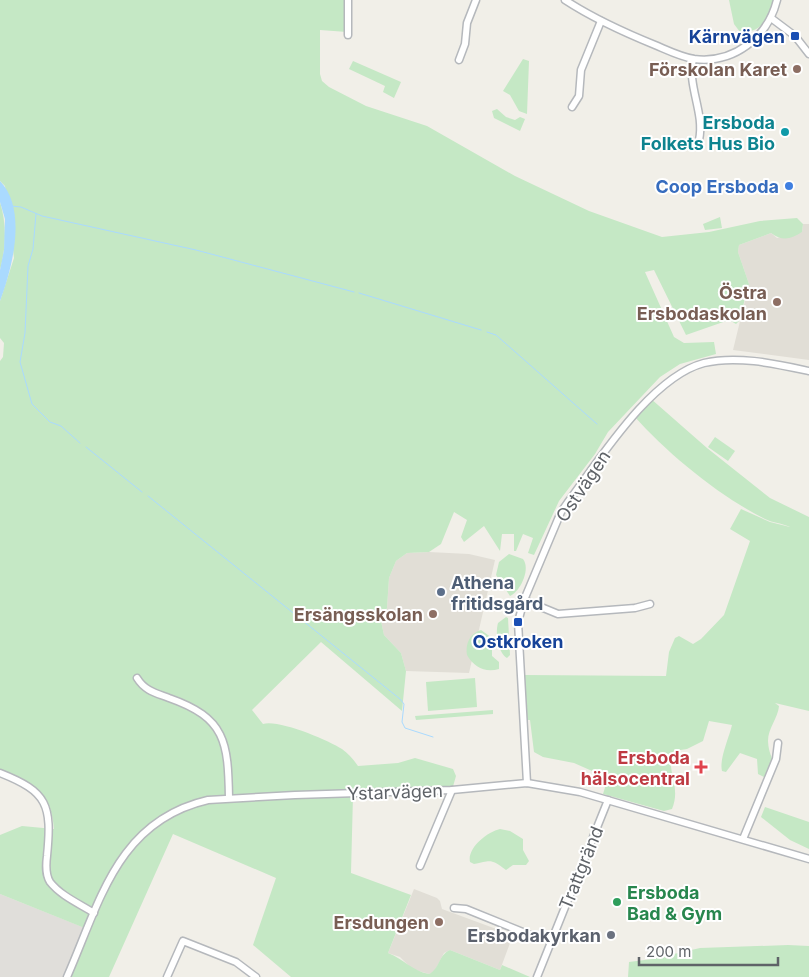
<svg xmlns="http://www.w3.org/2000/svg" width="809" height="977" viewBox="0 0 809 977" font-family="Inter,sans-serif">
  <style>
    .industrial { fill: #e0deda }
    .education { fill: #e1ded6 }
    .green { fill: #c5e8c5 }
    .water { fill: #aadaff }
    .lines { fill: none; stroke-linecap: round; stroke-linejoin: round }
    .stream { stroke: #aadaff; stroke-width: 1 }
    .minor-casing { stroke: #b5b8bc; stroke-width: 9 }
    .minor { stroke: #fff; stroke-width: 6 }
    .transit-dot { fill: #1a4fb4; stroke: #fff; stroke-width: 2 }
    .education-dot { fill: #8d6e63; stroke: #fff; stroke-width: 2 }
    .culture-dot { fill: #0f9aa8; stroke: #fff; stroke-width: 2 }
    .shop-dot { fill: #3f7fe0; stroke: #fff; stroke-width: 2 }
    .service-dot { fill: #5c6f8a; stroke: #fff; stroke-width: 2 }
    .health-dot { fill: #e0444e; stroke: #fff; stroke-width: 2 }
    .leisure-dot { fill: #2e9e5b; stroke: #fff; stroke-width: 2 }
    .worship-dot { fill: #6b7280; stroke: #fff; stroke-width: 2 }
    .labels { text-anchor: middle; dominant-baseline: central; stroke-width: 4; stroke-linejoin: round; paint-order: stroke }
    .transit-label { font-size: 18px; font-weight: bold; fill: #164399; stroke: #fff; text-anchor: end }
    .education-label { font-size: 18px; font-weight: bold; fill: #785e54; stroke: #fff; text-anchor: end }
    .culture-label { font-size: 18px; font-weight: bold; fill: #0d838f; stroke: #fff; text-anchor: end }
    .shop-label { font-size: 18px; font-weight: bold; fill: #366cbe; stroke: #fff; text-anchor: end }
    .street-label { font-size: 18px; fill: #5f6368; stroke: #fff }
    .service-label { font-size: 18px; font-weight: bold; fill: #4e5e75; stroke: #fff; text-anchor: start }
    .health-label { font-size: 18px; font-weight: bold; fill: #be3a42; stroke: #fff; text-anchor: end }
    .leisure-label { font-size: 18px; font-weight: bold; fill: #27864d; stroke: #fff; text-anchor: start }
    .worship-label { font-size: 18px; font-weight: bold; fill: #5b616d; stroke: #fff; text-anchor: end }
  </style>
  <rect width="100%" height="100%" fill="#f1efe8"/>
  <path class="industrial" d="M0,894L85,928L65,977H0Z"/>
  <g class="education">
    <path d="M803,224H809V360L733,350L749,284L738,252L739,245L771,233L777,238L802,232Z"/>
    <path d="M429,552L469,554L495,560L469,673L406,671L401,653L384,635L381,621L387,608L389,578L396,561L407,553Z"/>
    <path d="M414,889L437,898L440,901L442,909L513,935L500,970L450,950L444,953L434,972L429,974L412,969L400,957L388,953Z"/>
  </g>
  <g class="green">
    <path d="M0,0H348L347,32L320,30V74L322,81L329,87L366,106L427,126L515,176L589,211L662,237L709,232L760,221L797,218L803,224L802,232C790,240 782,241 771,233L739,245L738,252L749,284L739,321L736,324L729,320L686,335L654,270L645,272L674,337L684,343L714,342L716,354L680,364L660,377L608,432L595,454L559,501L534,555L528,553L533,538L523,534L516,551H514V534H502L500,551L484,526L464,542L461,537L467,520L454,512L441,544L429,552L407,553L396,561L389,578L387,608L381,621L384,635L401,653L406,671L402,711L321,642L252,710L263,724C278,719 328,740 342,749C349,754 353,759 358,766L398,763L415,758L453,769L456,776L452,790L353,795L351,873L411,895L388,953C404,959 412,971 429,974C440,969 438,955 450,950L500,970L502,965L530,977H291L253,945L276,878L173,834L109,977H67L87,929L0,894V835L22,826L54,829C51,790 32,784 0,771V361L3,357L4,343L0,338V301L14,258L5,186L0,181Z"/>
    <path d="M729,0H774C768,19 762,33 740,32L734,24Z"/>
    <path d="M523,59L529,61L527,114L519,111L510,95L503,91Z"/>
    <path d="M353,61L401,82L394,98L383,92L385,86L349,69Z"/>
    <path d="M497,109L506,117L515,120L520,117L525,119L520,131L494,118L492,111Z"/>
    <path d="M0,202C7,225 6,248 0,270Z"/>
    <path d="M720,217L722,228L705,230L703,224Z"/>
    <path d="M650,398L707,448L770,498L809,517V711L775,703L779,706C778,718 768,728 768,741C769,761 778,756 768,779L758,774L757,759L740,753L726,772L722,771C719,759 729,738 732,725L709,721L703,741L687,749L674,751C664,769 682,785 672,809L664,811L603,794L608,778L574,763L543,757L534,752L530,720H526L525,675L666,676L669,652L675,638L679,636L693,644L701,639L724,615L750,541L730,529L741,509L770,522L790,527C782,523 773,523 765,519C719,496 668,454 634,416Z"/>
    <path d="M715,437L735,451L728,461L708,447Z"/>
    <path d="M509,554L523,559C531,569 520,592 510,596L496,575L499,562Z"/>
    <path d="M506,617L508,618L510,655L507,658C498,653 495,633 498,623Z"/>
    <path d="M481,630L492,638V656L499,662V669C485,673 474,667 467,655C465,644 470,633 481,630Z"/>
    <path d="M475,678L477,707L428,711L426,682Z"/>
    <path d="M493,710V714L416,720L415,716Z"/>
    <path d="M765,807L809,822V849L790,840L761,817Z"/>
    <path d="M500,829L510,831L523,839V850L529,861L526,865H513L506,870C490,858 491,861 474,864L470,862C467,848 487,832 500,829Z"/>
    <path d="M788,945L809,946V977H628L629,962L652,959L700,948Z"/>
  </g>
  <path class="water" d="M0,181C28,210 12,269 0,301V270L4,250L5,219L0,202Z"/>
  <g class="lines">
    <g class="stream">
      <path d="M11,206L21,207L42,216L196,250L354,292"/>
      <path d="M36,214L33,249L28,266L25,333L20,362L32,404L50,422L61,426L80,443"/>
      <path d="M359,293L481,330"/>
      <path d="M487,332L496,335L597,424"/>
      <path d="M86,447L142,492"/>
      <path d="M148,496L400,699L404,704L402,722L405,728L433,737"/>
    </g>
    <defs>
      <g id="minor">
        <path d="M348,0V35"/>
        <path d="M565,0C594,19 623,32 655,45C667,50 681,57 694,59C734,64 768,37 777,0"/>
        <path d="M771,18L795,36L809,54"/>
        <path d="M693,59C687,86 705,113 699,140"/>
        <path d="M459,60L465,44L467,23L476,0"/>
        <path d="M572,107L579,96L581,70L601,21"/>
        <path d="M524,600L558,614L635,608L650,604"/>
        <path d="M137,678C145,691 156,693 169,698C226,718 228,742 229,798"/>
        <path d="M0,773C48,792 52,805 47,856C46,864 45,874 50,882C61,896 80,904 94,913"/>
        <path d="M527,783L518,622L524,600L561,512L568,502C600,459 651,377 704,363C737,355 776,364 809,371"/>
        <path d="M743,839L776,759L778,743"/>
        <path d="M420,866L452,790"/>
        <path d="M454,908L466,909L535,937L542,939L554,936"/>
        <path d="M67,977C100,902 117,821 208,800L295,795L452,790L527,783L580,792L809,859"/>
        <path d="M167,977L183,941L236,962L256,977"/>
        <path d="M537,977L608,800"/>
      </g>
    </defs>
    <use href="#minor" class="minor-casing"/>
    <use href="#minor" class="minor"/>
  </g>
  <g class="transit-dot">
    <rect x="790" y="31" width="10" height="10" rx="2.5"/>
    <rect x="513" y="617" width="10" height="10" rx="2.5"/>
  </g>
  <g class="education-dot">
    <circle cx="797" cy="69" r="5"/>
    <circle cx="777" cy="302" r="5"/>
    <circle cx="433" cy="614" r="5"/>
    <circle cx="439" cy="922" r="5"/>
  </g>
  <circle class="culture-dot" cx="785" cy="132" r="5"/>
  <circle class="shop-dot" cx="789" cy="186" r="5"/>
  <circle class="service-dot" cx="441" cy="592" r="5"/>
  <path class="health-dot" d="M698.5 759.5h5v5h5v5h-5v5h-5v-5h-5v-5h5z"/>
  <circle class="leisure-dot" cx="617" cy="902" r="5"/>
  <circle class="worship-dot" cx="611" cy="935" r="5"/>
  <g class="labels">
    <g class="transit-label">
      <text x="785" y="36">Kärnvägen</text>
      <text x="518" y="641" text-anchor="middle">Ostkroken</text>
    </g>
    <g class="education-label">
      <text x="787" y="69">Förskolan Karet</text>
      <text x="767" y="292">Östra<tspan x="767" dy="21">Ersbodaskolan</tspan></text>
      <text x="423" y="614">Ersängsskolan</text>
      <text x="429" y="922">Ersdungen</text>
    </g>
    <g class="culture-label">
      <text x="775" y="122">Ersboda<tspan x="775" dy="21">Folkets Hus Bio</tspan></text>
    </g>
    <g class="shop-label">
      <text x="779" y="186">Coop Ersboda</text>
    </g>
    <g class="street-label">
      <text transform="translate(583 486) rotate(-56)">Ostvägen</text>
      <text transform="translate(395 792) rotate(-2)">Ystarvägen</text>
      <text transform="translate(581 868) rotate(-68)">Trattgränd</text>
    </g>
    <g class="service-label">
      <text x="451" y="582">Athena<tspan x="451" dy="21">fritidsgård</tspan></text>
    </g>
    <g class="health-label">
      <text x="690" y="757">Ersboda<tspan x="690" dy="21">hälsocentral</tspan></text>
    </g>
    <g class="leisure-label">
      <text x="627" y="892">Ersboda<tspan x="627" dy="21">Bad &amp; Gym</tspan></text>
    </g>
    <g class="worship-label">
      <text x="601" y="935">Ersbodakyrkan</text>
    </g>
  </g>
  <path d="M639 957v8h139v-8" fill="none" stroke="#5f6368" stroke-width="2.5"/>
  <text x="646" y="957" font-size="15" fill="#5f6368" stroke="#ffffff" stroke-width="4" paint-order="stroke">200 m</text>
</svg>
